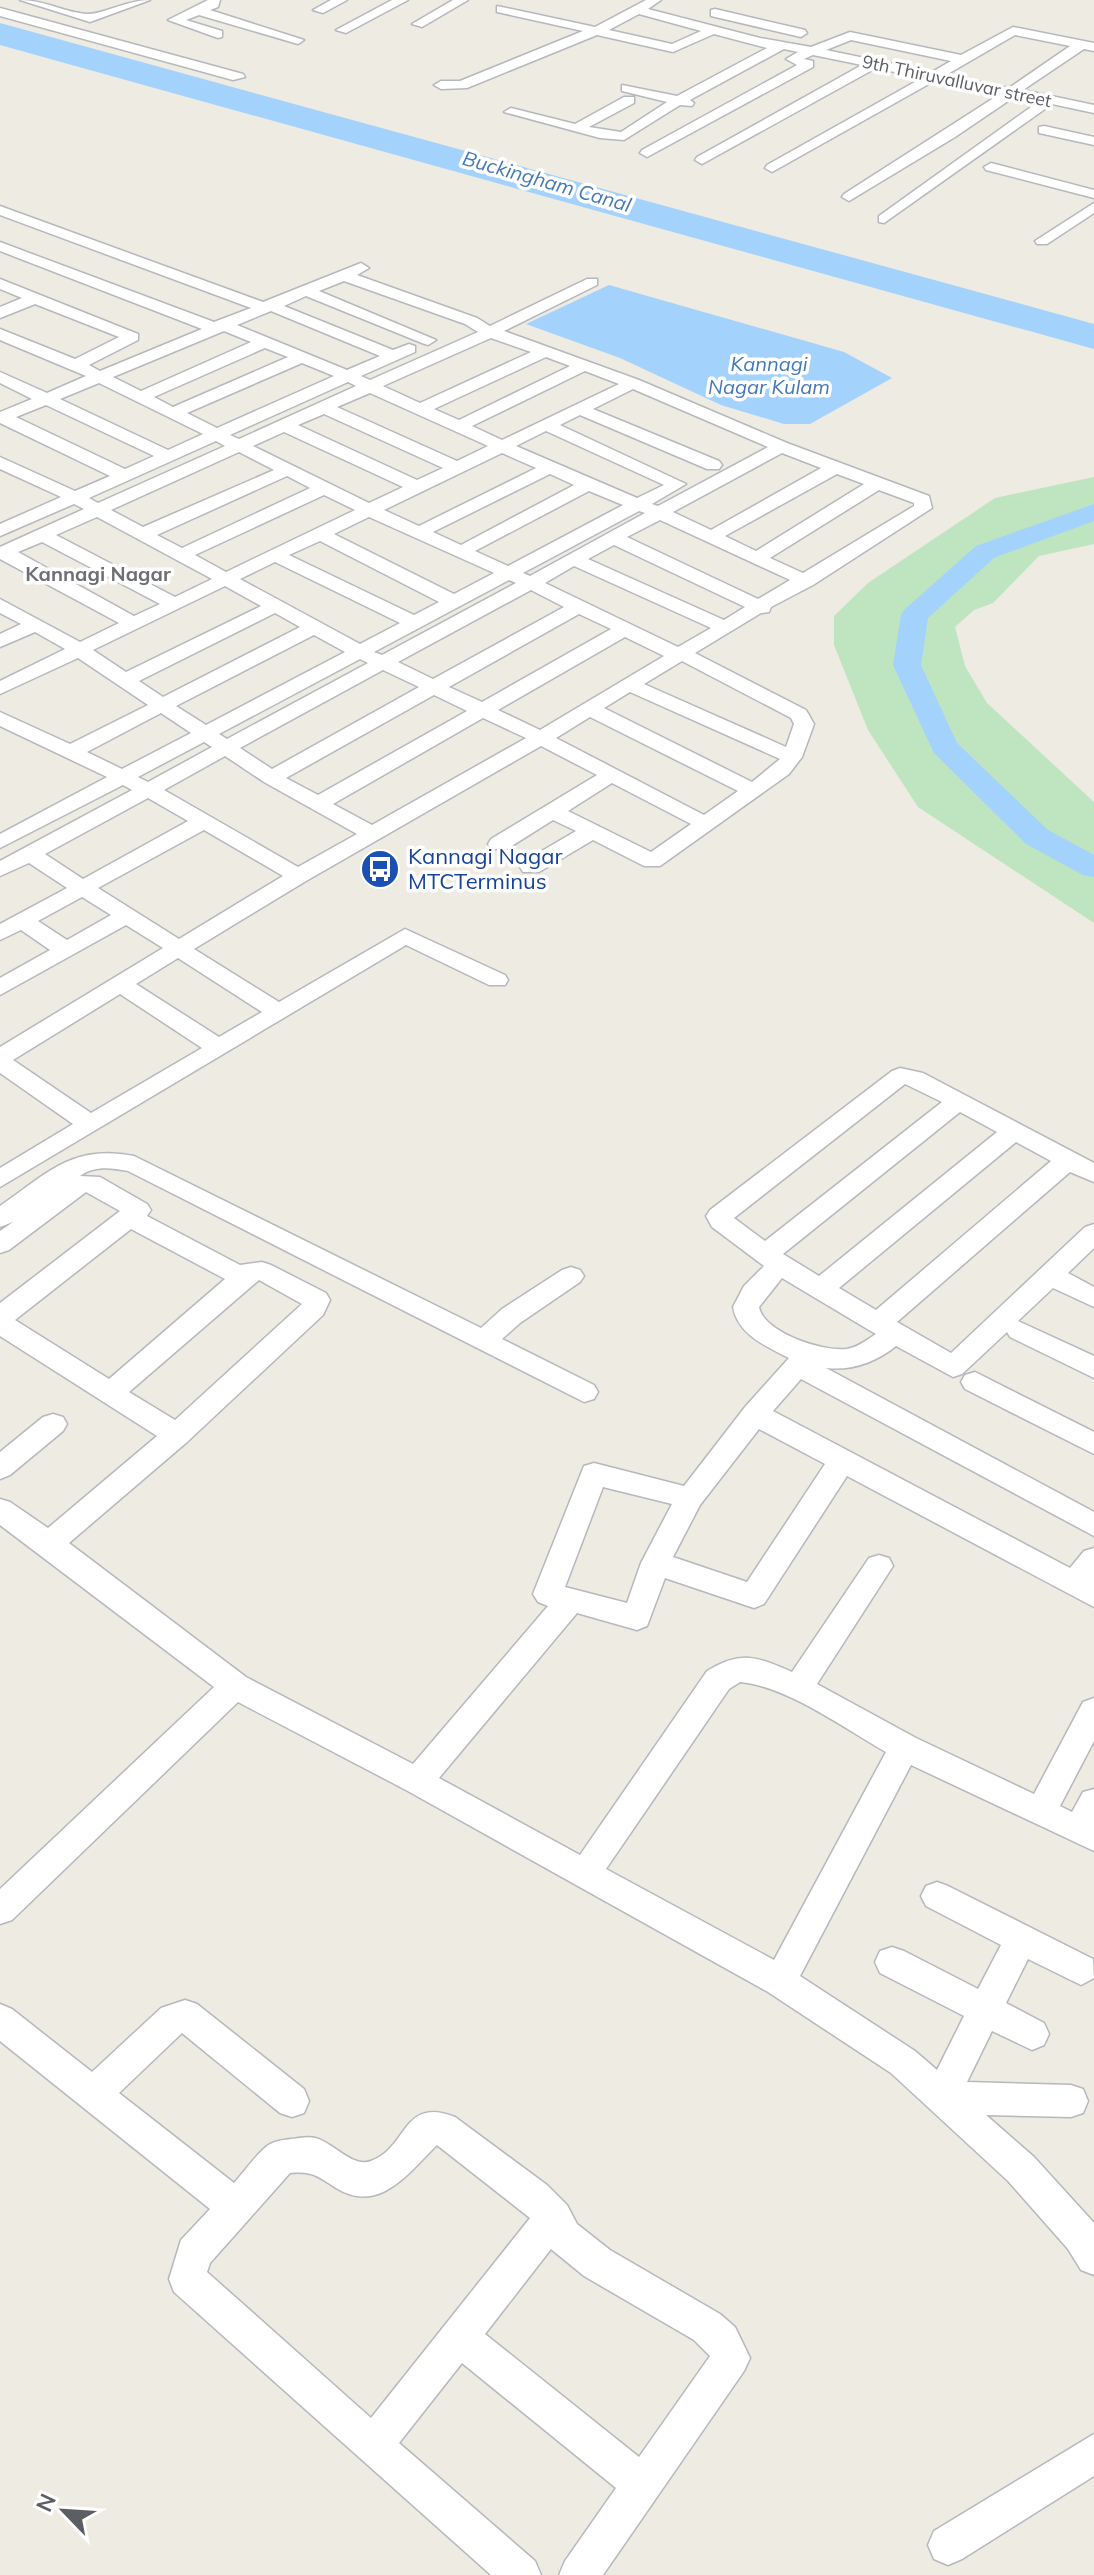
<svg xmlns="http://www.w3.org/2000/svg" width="1094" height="2575" viewBox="0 0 1094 2575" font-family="Mulish,sans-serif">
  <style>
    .green { fill: #bfe4c0 }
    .water { fill: #a3d2fd }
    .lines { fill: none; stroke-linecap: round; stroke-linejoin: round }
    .river { fill: #a3d2fd; fill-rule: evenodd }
    .minor-casing { stroke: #b5b8bc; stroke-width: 3 }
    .minor { fill: #fff; fill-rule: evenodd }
    .labels { text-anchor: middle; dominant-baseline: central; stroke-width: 7; stroke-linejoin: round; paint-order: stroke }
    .far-street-label { font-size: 18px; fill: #5b5e63; stroke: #fff }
    .far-water-label { font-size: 20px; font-style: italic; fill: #4378b7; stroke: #fff }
    .far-neighbourhood-label { font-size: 20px; font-weight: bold; fill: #6c7075; stroke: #fff }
    .transit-label { font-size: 22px; fill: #164399; stroke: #fff; text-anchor: start }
  </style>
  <rect width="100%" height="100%" fill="#edebe2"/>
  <path class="green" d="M1094,477V544L1039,556L993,603L974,610L955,627L965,666L987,703L1094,802V923L918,807L868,730L834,645V616L868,583L995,498Z"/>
  <g class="water">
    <path d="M0,23L1094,324V349L0,45Z"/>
    <path d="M609,285L844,352L892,378L810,424H784L721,405L620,358L526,324Z"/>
  </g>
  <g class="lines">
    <path class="river" d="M1094,504V521L994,558L928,618L921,665L957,743L1048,830L1094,855V877L1083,875L1026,844L934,753L893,665L901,615L905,609L976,546Z"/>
    <defs>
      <g id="minor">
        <path d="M20,0C45,0 66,13 88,14C104,14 127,0 150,0L90,22Z"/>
        <path d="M208,0H220L218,7L210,10L304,40L298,44L199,15L186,20L222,31V37L218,38L168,20Z"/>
        <path d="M331,0H347L323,13L313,10Z"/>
        <path d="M392,0H408L346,33L336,30Z"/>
        <path d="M453,0H468L422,27L412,24Z"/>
        <path d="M646,0H661L648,9L760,38L811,47L850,32L961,55L1013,27L1094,43V51L1084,49L1023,90L1094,105V113L1052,104L884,223L879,222V216L1038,102L1014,97L955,137L849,201L842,197L844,194L1000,94L936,80L772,172L765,168L767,165L922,78L876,68L702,164L695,160L697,157L862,65L813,55L804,59L813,61V67L647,157L640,153L642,150L797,65L786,59L798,52L784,49L690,100L694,103L692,106L680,105L624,140L600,138L504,112L511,108L575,124L624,97H634V103L589,127L621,132L667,102L622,91V85L677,96L767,48L714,34L673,52L597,35L467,88L441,89L434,85L441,81H460L583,31L497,12V6L595,27ZM639,14L701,31L672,44L609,30ZM1015,35L1070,46L1009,88L946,75ZM851,40L951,61L932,72L826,50Z"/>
        <path d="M0,8L243,74L245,77L233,80L0,16Z"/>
        <path d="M715,9L805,30L807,33L801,37L711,16V10Z"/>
        <path d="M1044,126L1094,137V145L1039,133V127Z"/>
        <path d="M991,163L1094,190V198L986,170L984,167Z"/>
        <path d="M1094,203V213L1047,244H1037L1035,241Z"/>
        <path d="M0,206L263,302L361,263L369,268L357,275L477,318L490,326L587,279H597V285L504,331L639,380L787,443L929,496L932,508L813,585L771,607L769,612L761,613L695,653L806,710L814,724L802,757L789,774L660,866H644L593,840L539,872H523L520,867L523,862L576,831L553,820L507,849H491L488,844L491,839L597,775L541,746L306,881L194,949L279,1002L405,929L505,975L508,980L505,985H489L406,945L0,1187V1168L73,1124L0,1073V1047L163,948L126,925L0,995V978L50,950L21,930L0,940V924L67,888L29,863L0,876V861L132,790L123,785L0,848V834L107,777L0,726V712L70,744L148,705L78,658L0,694V681L65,649L35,632L0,647V634L21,624L0,613V599L80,642L119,623L0,559V547L84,509L74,504L0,536V524L61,497L0,469V457L75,491L110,476L0,423V412L32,399L0,383V372L47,393L86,376L0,340V329L75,359L119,337L35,304L0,318V307L22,298L0,289V279L138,334V340L89,365L100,371L202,329L0,251V242L214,322L251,308L0,215ZM344,281L465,324L478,332L370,380L361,376L415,352V346L409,344L393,350L284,306L306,296L422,343L428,345L436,340L319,291ZM271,311L380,356L347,370L237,325ZM224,331L251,342L141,391L113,377ZM491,338L531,352L420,403L383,386ZM265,348L288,357L173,407L154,397ZM546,357L570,366L459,420L434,409ZM302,363L334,376L217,428L187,413ZM585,371L619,384L502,440L472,426ZM348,382L356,386L239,439L230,435ZM99,383L203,434L168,450L60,399ZM633,389L768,447L658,506L652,504L686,484L560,425L580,415L707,469H719L722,465L719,461L593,409ZM370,393L488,446L457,461L337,407ZM46,405L154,456L125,469L16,417ZM324,414L443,468L417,480L298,425ZM546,431L664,485L637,498L516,446ZM284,432L403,487L369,503L253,446ZM216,441L225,446L98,503L89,498ZM239,452L274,470L143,527L111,510ZM502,453L536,468L419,526L384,510ZM782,453L821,468L711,530L673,512ZM550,474L574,485L461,545L433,532ZM837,474L864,484L756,551L725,536ZM287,476L310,488L182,548L157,535ZM879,490L914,503V506L803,573L770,558ZM589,491L623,505L508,566L475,551ZM324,495L355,510L226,572L195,555ZM639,511L645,513L530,576L523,573ZM97,517L212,579L175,597L56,535ZM369,517L494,573L454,594L334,534ZM660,520L790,580L758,599L627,537ZM320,541L439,602L414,615L289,555ZM42,542L160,604L134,616L18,552ZM614,545L745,607L724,620L588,559ZM275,562L400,623L360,644L240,579ZM574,566L711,628L678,647L545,583ZM509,580L516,583L382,655L374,652ZM225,586L261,606L126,672L93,650ZM531,590L564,607L433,679L398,662ZM275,613L300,627L163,697L139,681ZM579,614L611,629L482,702L449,687ZM314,635L345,652L206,725L176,706ZM625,637L664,656L540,730L498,710ZM360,659L368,663L227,739L219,734ZM682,661L791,718L794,724L786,747L644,684ZM383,670L419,687L272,769L240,748ZM630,692L780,759L752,782L604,708ZM434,695L467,711L318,795L286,778ZM161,713L191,733L122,769L87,752ZM590,717L738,791L704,815L556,738ZM483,718L526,738L372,825L333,804ZM204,742L212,747L148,782L138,777ZM225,756L264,782L357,834L298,867L164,790ZM612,783L691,824L651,852L568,811ZM148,798L188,821L83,879L45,854ZM204,830L283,876L179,939L98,888ZM82,897L111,915L67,940L38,921ZM178,958L262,1012L219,1037L136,984ZM120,994L202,1048L91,1113L13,1060Z"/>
        <path d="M900,1068L923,1073L1094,1163V1182L1070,1172L897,1322L951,1353L1085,1227L1094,1224V1248L1068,1273L1094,1287V1307L1053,1288L1018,1321L1094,1356V1378L1010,1337L1007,1332L962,1374L953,1377L896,1346C876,1362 852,1371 826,1368L1094,1512V1536L801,1379L773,1411L1070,1568L1084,1551L1094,1548V1607L847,1476L764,1604L754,1608L665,1578L647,1626L637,1630L577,1613L439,1778L580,1855L707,1671C742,1650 757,1657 792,1672L869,1558L879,1555L889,1558L893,1566L817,1684L916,1738L1034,1794L1083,1702L1094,1698V1741L1060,1806L1072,1812L1083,1792L1094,1789V1851L911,1765L800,1976L915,2051L937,2070L964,2016L880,1973L875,1962L880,1951L892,1947L904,1951L978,1989L1001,1945L926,1906L921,1896L926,1886L937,1882L948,1886L1093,1959L1094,1978L1081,1985L1028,1959L1006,2003L1044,2023L1049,2034L1044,2045L1032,2050L992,2031L967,2082L1071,2085L1083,2089L1088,2101L1083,2113L1071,2117L986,2115L1034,2157L1094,2223V2275L1081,2270L1068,2249L1008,2181L891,2073L768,1992L406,1790L238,1702L12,1920L0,1924V1889L214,1687L0,1525V1499L10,1502L48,1528L157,1436L0,1336V1303L120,1211L86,1192L9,1250L0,1253V1231L13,1222L0,1227V1206C48,1173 72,1144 134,1156L481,1328L502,1309L562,1270L571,1267L580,1270L584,1276L580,1282L520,1323L502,1339L594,1385L598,1392L594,1399L584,1402L128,1171C111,1168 95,1165 80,1176L100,1177L147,1204L151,1210L147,1216L240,1265L262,1262L271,1265L326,1293L330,1300L323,1315L187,1442L69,1543L246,1677L413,1764L548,1606L538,1602L533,1594L584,1466L594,1463L684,1486L745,1407L789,1358C766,1346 738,1335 733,1307L744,1286L764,1266L712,1227L706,1216L710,1210L892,1071ZM905,1084L942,1102L765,1241L734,1218ZM960,1112L997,1132L819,1276L783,1254ZM1016,1142L1051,1161L876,1310L839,1288ZM131,1229L225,1279L109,1379L15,1320ZM782,1278L869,1330L876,1334C867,1340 858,1347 847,1349C823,1352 764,1333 759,1307ZM259,1280L302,1304L175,1420L129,1392ZM759,1429L825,1464L747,1582L673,1557L700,1505ZM603,1487L672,1504L641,1563L627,1603L565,1587ZM740,1682C787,1686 845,1729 886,1752L774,1960L606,1869L729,1689Z"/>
        <path d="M975,1372L1094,1432V1454L965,1389L961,1382L965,1375Z"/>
        <path d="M53,1414L63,1417L67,1424L63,1431L10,1475L0,1479V1452L43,1417Z"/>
        <path d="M185,2000L197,2004L304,2089L309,2101L304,2113L292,2117L280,2113L182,2033L119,2093L234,2183C245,2171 255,2156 267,2146C274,2141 283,2140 291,2139C299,2138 308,2136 315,2138C333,2142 352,2168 371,2161C408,2148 402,2096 455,2117L547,2185L567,2205L577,2224L610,2250L720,2314L735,2327L750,2358L744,2371L603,2575H559L565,2561L616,2488L462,2363L399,2443L535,2561L541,2575H491L174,2292L169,2279L181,2240L210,2209L0,2041V2004L12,2009L92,2072L161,2008ZM437,2145L530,2218L371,2418L207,2272L210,2263L290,2173C313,2171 317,2176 336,2188C380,2215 409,2172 437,2145ZM551,2249L584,2276L694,2340L710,2356L639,2457L485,2334Z"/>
        <path d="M1094,2434V2476L962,2559L948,2565L934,2559L928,2545L934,2531Z"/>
      </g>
    </defs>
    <use href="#minor" class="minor-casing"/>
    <use href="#minor" class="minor"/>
  </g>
  <defs>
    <symbol id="bus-disc" viewBox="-11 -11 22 22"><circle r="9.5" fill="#1a4fb4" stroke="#fff"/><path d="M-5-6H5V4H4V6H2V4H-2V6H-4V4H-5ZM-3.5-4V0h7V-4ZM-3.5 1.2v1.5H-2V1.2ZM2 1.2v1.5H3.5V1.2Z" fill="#fff"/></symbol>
  </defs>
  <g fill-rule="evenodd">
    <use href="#bus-disc" x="358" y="847" width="44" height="44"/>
  </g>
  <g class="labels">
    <g class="far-street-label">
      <text transform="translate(957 81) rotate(12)">9th Thiruvalluvar street</text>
    </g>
    <g class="far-water-label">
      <text transform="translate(547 181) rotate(16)">Buckingham Canal</text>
      <text x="769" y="363">Kannagi<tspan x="769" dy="23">Nagar Kulam</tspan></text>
    </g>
    <g class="far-neighbourhood-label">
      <text x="98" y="573">Kannagi Nagar</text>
    </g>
    <g class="transit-label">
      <text x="408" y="856">Kannagi Nagar<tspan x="408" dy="25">MTCTerminus</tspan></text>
    </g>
  </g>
  <g transform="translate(64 2511) rotate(295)" stroke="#ffffff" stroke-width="6" paint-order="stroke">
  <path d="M0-6L14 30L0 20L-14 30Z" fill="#5b5e63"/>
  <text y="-12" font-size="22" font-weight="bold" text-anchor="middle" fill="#5b5e63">N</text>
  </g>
</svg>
